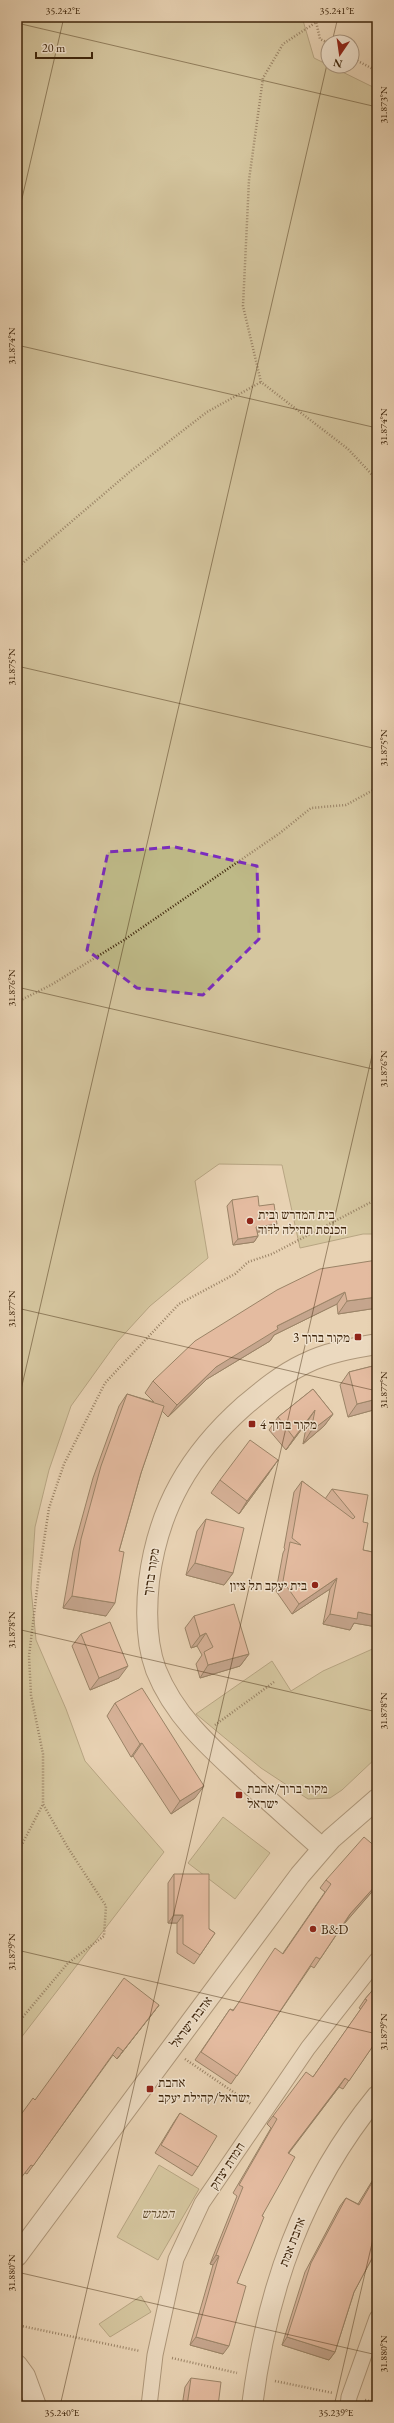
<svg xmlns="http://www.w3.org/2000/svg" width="394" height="2423" viewBox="0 0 394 2423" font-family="'EB Garamond','Frank Ruhl Libre',serif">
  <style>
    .green { fill: #beb987; stroke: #7e6f49 }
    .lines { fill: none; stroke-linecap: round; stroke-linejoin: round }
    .pedestrian-casing { stroke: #685035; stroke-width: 17 }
    .minor-casing { stroke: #685035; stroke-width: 22 }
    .path { stroke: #3e250b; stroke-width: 2.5; stroke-dasharray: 1 2; stroke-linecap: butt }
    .pedestrian { stroke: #f0e2ce; stroke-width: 15 }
    .minor { stroke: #f0e2ce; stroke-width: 20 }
    .wall { fill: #c08a76; stroke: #3e250b }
    .shaded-wall { fill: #9c7060; stroke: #3e250b }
    .building { fill: #dfa089; stroke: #3e250b }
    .marked { fill: none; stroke: #7b2cbf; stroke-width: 3; stroke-dasharray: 8 5; stroke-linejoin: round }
    .ticks { fill: none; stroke: #3e250b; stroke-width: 1; stroke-opacity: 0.45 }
    .poi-dot { fill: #8f2418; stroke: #f0e2ce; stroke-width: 1.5 }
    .labels { text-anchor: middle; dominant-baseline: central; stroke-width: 3; stroke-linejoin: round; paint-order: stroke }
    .poi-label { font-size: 13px; fill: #3e250b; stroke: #f0e2ce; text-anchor: start }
    .street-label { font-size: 13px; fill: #3e250b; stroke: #f0e2ce }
    .park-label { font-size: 13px; font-style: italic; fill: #5e4a2a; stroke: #f0e2ce }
    .neatline { fill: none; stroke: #3e250b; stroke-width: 1.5 }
    .ticks-label { font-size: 10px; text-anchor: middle; fill: #3e250b }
  </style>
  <rect width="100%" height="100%" fill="#e8d2b3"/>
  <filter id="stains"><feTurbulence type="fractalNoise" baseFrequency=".005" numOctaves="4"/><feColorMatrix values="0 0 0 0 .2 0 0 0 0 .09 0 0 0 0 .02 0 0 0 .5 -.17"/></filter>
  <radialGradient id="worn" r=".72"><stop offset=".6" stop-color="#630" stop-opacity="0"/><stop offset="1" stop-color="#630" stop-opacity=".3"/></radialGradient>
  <g class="green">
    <path d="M17,17H302L314,58L377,89V1234H363L300,1248L282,1165L219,1164L195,1181L208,1258L150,1306L117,1342L71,1406L49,1470L35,1527L31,1588L36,1640L66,1709L85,1761L164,1852L17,2043Z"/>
    <path d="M377,1647V1757L342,1790L330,1798L308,1799L261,1768L196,1714L272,1661L291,1691L323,1671Z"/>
    <path d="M223,1817L270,1853L235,1899L188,1863Z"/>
    <path d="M159,2165L199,2189L158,2260L117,2237Z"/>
    <path d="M141,2296L151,2312L110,2337L99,2324Z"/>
  </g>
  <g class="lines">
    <defs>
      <g id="pedestrian">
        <path d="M149,2406L155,2355L176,2259L202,2203L308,2048L377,1960"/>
        <path d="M348,2406L349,2397L377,2318"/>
      </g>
      <g id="minor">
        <path d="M322,1848C298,1827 274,1805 250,1784C213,1750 175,1718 156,1670C146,1643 146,1609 149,1581C158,1508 190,1454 244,1406C263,1390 281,1375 304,1364C325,1353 353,1348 377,1344"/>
        <path d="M17,2256L300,1875L331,1839L377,1799"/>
        <path d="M17,2365L25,2376L36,2406"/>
        <path d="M252,2406C267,2289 302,2188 377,2096"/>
      </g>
    </defs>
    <use href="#pedestrian" class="pedestrian-casing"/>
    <use href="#minor" class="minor-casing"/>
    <g class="path">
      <path d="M315,17L320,39L328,43"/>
      <path d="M315,23L283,44L263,78L249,180L243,306L261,382L348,449L377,480"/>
      <path d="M352,58L377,71"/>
      <path d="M17,568L132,470L207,412L261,382"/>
      <path d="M17,1002L51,985L124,940L280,833L311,808L346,805L377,788"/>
      <path d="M215,1725L274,1682"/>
      <path d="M17,1854L43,1804"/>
      <path d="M17,2024L68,1963L104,1936L106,1906L68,1848L43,1804V1754L31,1695L29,1656L39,1573L49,1508L64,1464L105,1383L179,1304L235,1274L248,1262L272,1254L377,1199"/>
      <path d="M185,2059L251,2104"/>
      <path d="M17,2325L140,2351"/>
      <path d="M172,2358L237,2373"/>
      <path d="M275,2381L333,2393"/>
      <path d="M365,2400L377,2403"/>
    </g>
    <use href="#pedestrian" class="pedestrian"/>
    <use href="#minor" class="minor"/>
  </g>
  <g class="wall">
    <path d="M232,1200L259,1206L272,1230L257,1232L258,1236L254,1242L233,1245L227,1206Z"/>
    <path d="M377,1260V1308L338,1314L337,1304L274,1335L270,1341L207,1379L168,1417L162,1411L141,1473L119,1551L106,1616L63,1608L73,1551L93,1478L119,1406L127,1394L154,1402L145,1393L153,1381Z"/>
    <path d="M377,1365V1409L348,1417L340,1385L349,1372Z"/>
    <path d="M313,1389L333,1414L324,1426L303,1444L307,1422L286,1450L269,1430L278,1417Z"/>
    <path d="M269,1473L239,1514L211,1493L220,1480Z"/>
    <path d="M302,1481L325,1499L332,1489L363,1522V1550L377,1553V1627L354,1623L350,1630L323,1624L330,1589L292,1614L276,1591L283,1553L285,1549L284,1548L294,1492Z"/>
    <path d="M206,1519L233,1573L224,1585L186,1575L197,1531Z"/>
    <path d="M194,1616L249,1654L240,1666L200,1678L196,1664L202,1655L197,1646L191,1648L185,1628Z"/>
    <path d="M81,1634L119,1678L90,1690L72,1646Z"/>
    <path d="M115,1703L195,1798L171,1814L133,1756L131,1757L107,1716Z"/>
    <path d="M174,1874L209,1929L215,1933L194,1964L177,1953V1923H168V1883Z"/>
    <path d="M326,1880L377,1886L345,1922L314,1968L311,1966L231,2084L195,2060L230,2009L233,2010L283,1953L325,1892L320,1888Z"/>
    <path d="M377,1985V2040L343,2089L339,2087L289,2153L262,2216L237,2283L223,2354L190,2345L213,2265L210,2264L237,2196L233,2193L271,2128L267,2124L273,2116L313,2077L361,2009L359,2008L365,1999Z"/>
    <path d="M159,2005L117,2059L113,2055L27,2174L25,2173L35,2100Z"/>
    <path d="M180,2113L198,2167L192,2176L155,2153L174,2122Z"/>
    <path d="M377,2173V2249L354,2292L335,2352L329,2360L282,2345L305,2272L340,2206L346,2198L358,2204Z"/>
    <path d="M191,2378L218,2406H182L185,2387Z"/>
  </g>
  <g class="shaded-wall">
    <path d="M277,1224L272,1230L252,1233L256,1227Z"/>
    <path d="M258,1236L254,1242L233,1245L238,1239Z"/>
    <path d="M345,1292L337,1304L274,1335L270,1341L207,1379L168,1417L177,1405L216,1367L277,1326Z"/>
    <path d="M377,1297V1308L338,1314L347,1301Z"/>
    <path d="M377,1399V1409L348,1417L357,1404Z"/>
    <path d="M315,1410L307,1422L286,1450L294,1438Z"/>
    <path d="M333,1414L324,1426L303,1444L311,1431Z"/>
    <path d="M278,1460L269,1473L239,1514L247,1501Z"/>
    <path d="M195,1563L233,1573L224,1585L186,1575Z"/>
    <path d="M337,1578L330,1589L292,1614L299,1604Z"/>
    <path d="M72,1596L115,1603L106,1616L63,1608Z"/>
    <path d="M358,1612L377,1616V1627L354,1623L350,1630L323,1624L330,1614Z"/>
    <path d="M206,1633L197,1646L191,1648L200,1636Z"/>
    <path d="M249,1654L240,1666L200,1678L208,1665Z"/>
    <path d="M128,1666L119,1678L90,1690L99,1678Z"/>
    <path d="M142,1743L133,1756L131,1757L140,1744Z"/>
    <path d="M204,1786L195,1798L171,1814L180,1801Z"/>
    <path d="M377,1884V1886L345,1923L350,1914Z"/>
    <path d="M174,1915H183L177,1923H168Z"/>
    <path d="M159,2005L153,2013L117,2059L123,2051Z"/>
    <path d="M345,2078L339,2087L282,2161L288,2153Z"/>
    <path d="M216,2255L219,2256L213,2265L210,2264Z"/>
    <path d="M196,2337L229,2346L223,2354L190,2345Z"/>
    <path d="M287,2337L335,2352L329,2360L282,2345Z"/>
  </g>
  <g class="building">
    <path d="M258,1196L259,1206L274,1204L277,1224L256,1227L258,1236L238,1239L232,1200Z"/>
    <path d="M377,1260V1297L347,1301L345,1292L277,1326L278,1329L216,1367L177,1405L153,1381L195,1341L277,1290L320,1269Z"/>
    <path d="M377,1365V1399L357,1404L349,1372Z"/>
    <path d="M313,1389L333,1414L311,1431L315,1410L294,1438L278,1417Z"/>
    <path d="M127,1394L164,1406L141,1473L119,1551L124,1552L115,1603L72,1596L81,1539L101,1466Z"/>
    <path d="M250,1440L278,1460L247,1501L220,1480Z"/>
    <path d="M302,1481L353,1519L355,1517L332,1489L368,1495L363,1522L368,1523L363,1550L377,1553V1616L358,1612L357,1619L330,1614L337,1578L299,1604L283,1581L290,1542L301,1545L292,1538Z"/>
    <path d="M206,1519L244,1528L233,1573L195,1563Z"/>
    <path d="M234,1604L249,1654L208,1665L204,1652L213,1647L206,1633L200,1636L194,1616Z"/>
    <path d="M110,1622L128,1666L99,1678L81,1634Z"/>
    <path d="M142,1688L204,1786L180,1801L142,1743L140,1744L115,1703Z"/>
    <path d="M364,1837L377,1848V1884L350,1914L320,1959L316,1957L237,2076L201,2052L230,2009L233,2011L275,1948L283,1954L331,1884L326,1880Z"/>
    <path d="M174,1874H209V1929L215,1933L200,1955L183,1944V1915H174Z"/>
    <path d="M124,1978L159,2005L123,2051L118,2047L33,2166L31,2165L17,2183V2120L33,2098L35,2100Z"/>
    <path d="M377,1985V2040L349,2081L345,2078L288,2153L295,2157L262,2216L264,2217L237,2283L246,2286L229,2346L196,2337L219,2256L216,2255L243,2187L239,2185L277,2119L273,2116L306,2072L313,2077L367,2000L365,1999Z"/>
    <path d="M180,2113L217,2136L198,2167L161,2145Z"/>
    <path d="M377,2174V2249L354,2292L335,2352L287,2337L311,2263L346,2198L359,2205Z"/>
    <path d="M191,2378L221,2382L218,2406H187Z"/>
  </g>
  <path d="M0 0H394V2423H0ZM175,847L257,866L259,939L203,995L137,988L87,950L108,852Z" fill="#e8d2b3" fill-opacity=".55" fill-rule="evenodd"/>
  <path class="marked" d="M175,847L257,866L259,939L203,995L137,988L87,950L108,852Z"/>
  <path class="ticks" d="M17,23L377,107M332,42L338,17M17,220L64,17M17,345L377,428M17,666L377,749M17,987L377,1070M17,1308L377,1391M17,1407L328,60M17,1629L377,1712M17,1950L377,2034M17,2272L377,2355M60,2406L377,1034M334,2406L377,2222"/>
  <g class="poi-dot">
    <circle cx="250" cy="1221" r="4"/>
    <rect x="354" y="1333" width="8" height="8" rx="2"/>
    <rect x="248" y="1420" width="8" height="8" rx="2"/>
    <circle cx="315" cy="1585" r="4"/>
    <rect x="235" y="1791" width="8" height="8" rx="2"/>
    <circle cx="313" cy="1929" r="4"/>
    <rect x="146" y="2085" width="8" height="8" rx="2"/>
  </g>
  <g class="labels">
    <g class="poi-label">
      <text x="258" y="1214">בית המדרש ובית<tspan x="258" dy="15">הכנסת תהילה לדוד</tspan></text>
      <text x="350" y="1337" text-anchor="end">מקור ברוך 3</text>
      <text x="260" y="1424">מקור ברוך 4</text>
      <text x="307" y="1585" text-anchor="end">בית יעקב תל ציון</text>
      <text x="247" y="1788">מקור ברוך/אהבת<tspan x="247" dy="15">ישראל</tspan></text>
      <text x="321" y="1929">B&amp;D</text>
      <text x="158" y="2082">אהבת<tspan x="158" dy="15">ישראל/קהילת יעקב</tspan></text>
    </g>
    <g class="street-label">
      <text transform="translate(151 1572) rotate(-81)">מקור ברוך</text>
      <text transform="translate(191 2022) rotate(-53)">אהבת ישראל</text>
      <text transform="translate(227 2166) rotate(-57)">חמדת יצחק</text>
      <text transform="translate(292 2242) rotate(-69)">אהבת אמת</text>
    </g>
    <g class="park-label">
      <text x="158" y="2213">המגרש</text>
    </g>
  </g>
  <rect width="394" height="2423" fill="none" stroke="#e8d2b3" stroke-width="44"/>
  <g transform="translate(340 54) rotate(193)"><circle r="19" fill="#f0e2ce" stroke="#a99680"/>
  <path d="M0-3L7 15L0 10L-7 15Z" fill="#8f2418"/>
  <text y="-6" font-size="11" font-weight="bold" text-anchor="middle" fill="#3e250b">N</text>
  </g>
  <path d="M36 52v6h56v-6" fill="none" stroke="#3e250b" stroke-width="2"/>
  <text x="42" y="52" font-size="12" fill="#3e250b" stroke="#f0e2ce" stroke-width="3" paint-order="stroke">20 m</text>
  <rect x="22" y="22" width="350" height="2379" class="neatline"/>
  <g class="ticks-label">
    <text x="63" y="14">35.242°E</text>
    <text x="337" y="14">35.241°E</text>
    <text transform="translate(383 105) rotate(-90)" y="4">31.873°N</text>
    <text transform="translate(11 346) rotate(-90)" y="4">31.874°N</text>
    <text transform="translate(383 427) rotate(-90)" y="4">31.874°N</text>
    <text transform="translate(11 667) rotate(-90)" y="4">31.875°N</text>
    <text transform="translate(383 748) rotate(-90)" y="4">31.875°N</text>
    <text transform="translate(11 988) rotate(-90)" y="4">31.876°N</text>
    <text transform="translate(383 1069) rotate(-90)" y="4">31.876°N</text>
    <text transform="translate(11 1309) rotate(-90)" y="4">31.877°N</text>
    <text transform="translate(383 1390) rotate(-90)" y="4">31.877°N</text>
    <text transform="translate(11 1630) rotate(-90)" y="4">31.878°N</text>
    <text transform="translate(383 1711) rotate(-90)" y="4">31.878°N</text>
    <text transform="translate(11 1952) rotate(-90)" y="4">31.879°N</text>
    <text transform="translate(383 2032) rotate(-90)" y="4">31.879°N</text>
    <text transform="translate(11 2273) rotate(-90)" y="4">31.880°N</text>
    <text transform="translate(383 2354) rotate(-90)" y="4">31.880°N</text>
    <text x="62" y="2416">35.240°E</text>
    <text x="336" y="2416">35.239°E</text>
  </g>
  <rect width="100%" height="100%" filter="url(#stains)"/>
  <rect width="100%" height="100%" fill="url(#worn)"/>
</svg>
